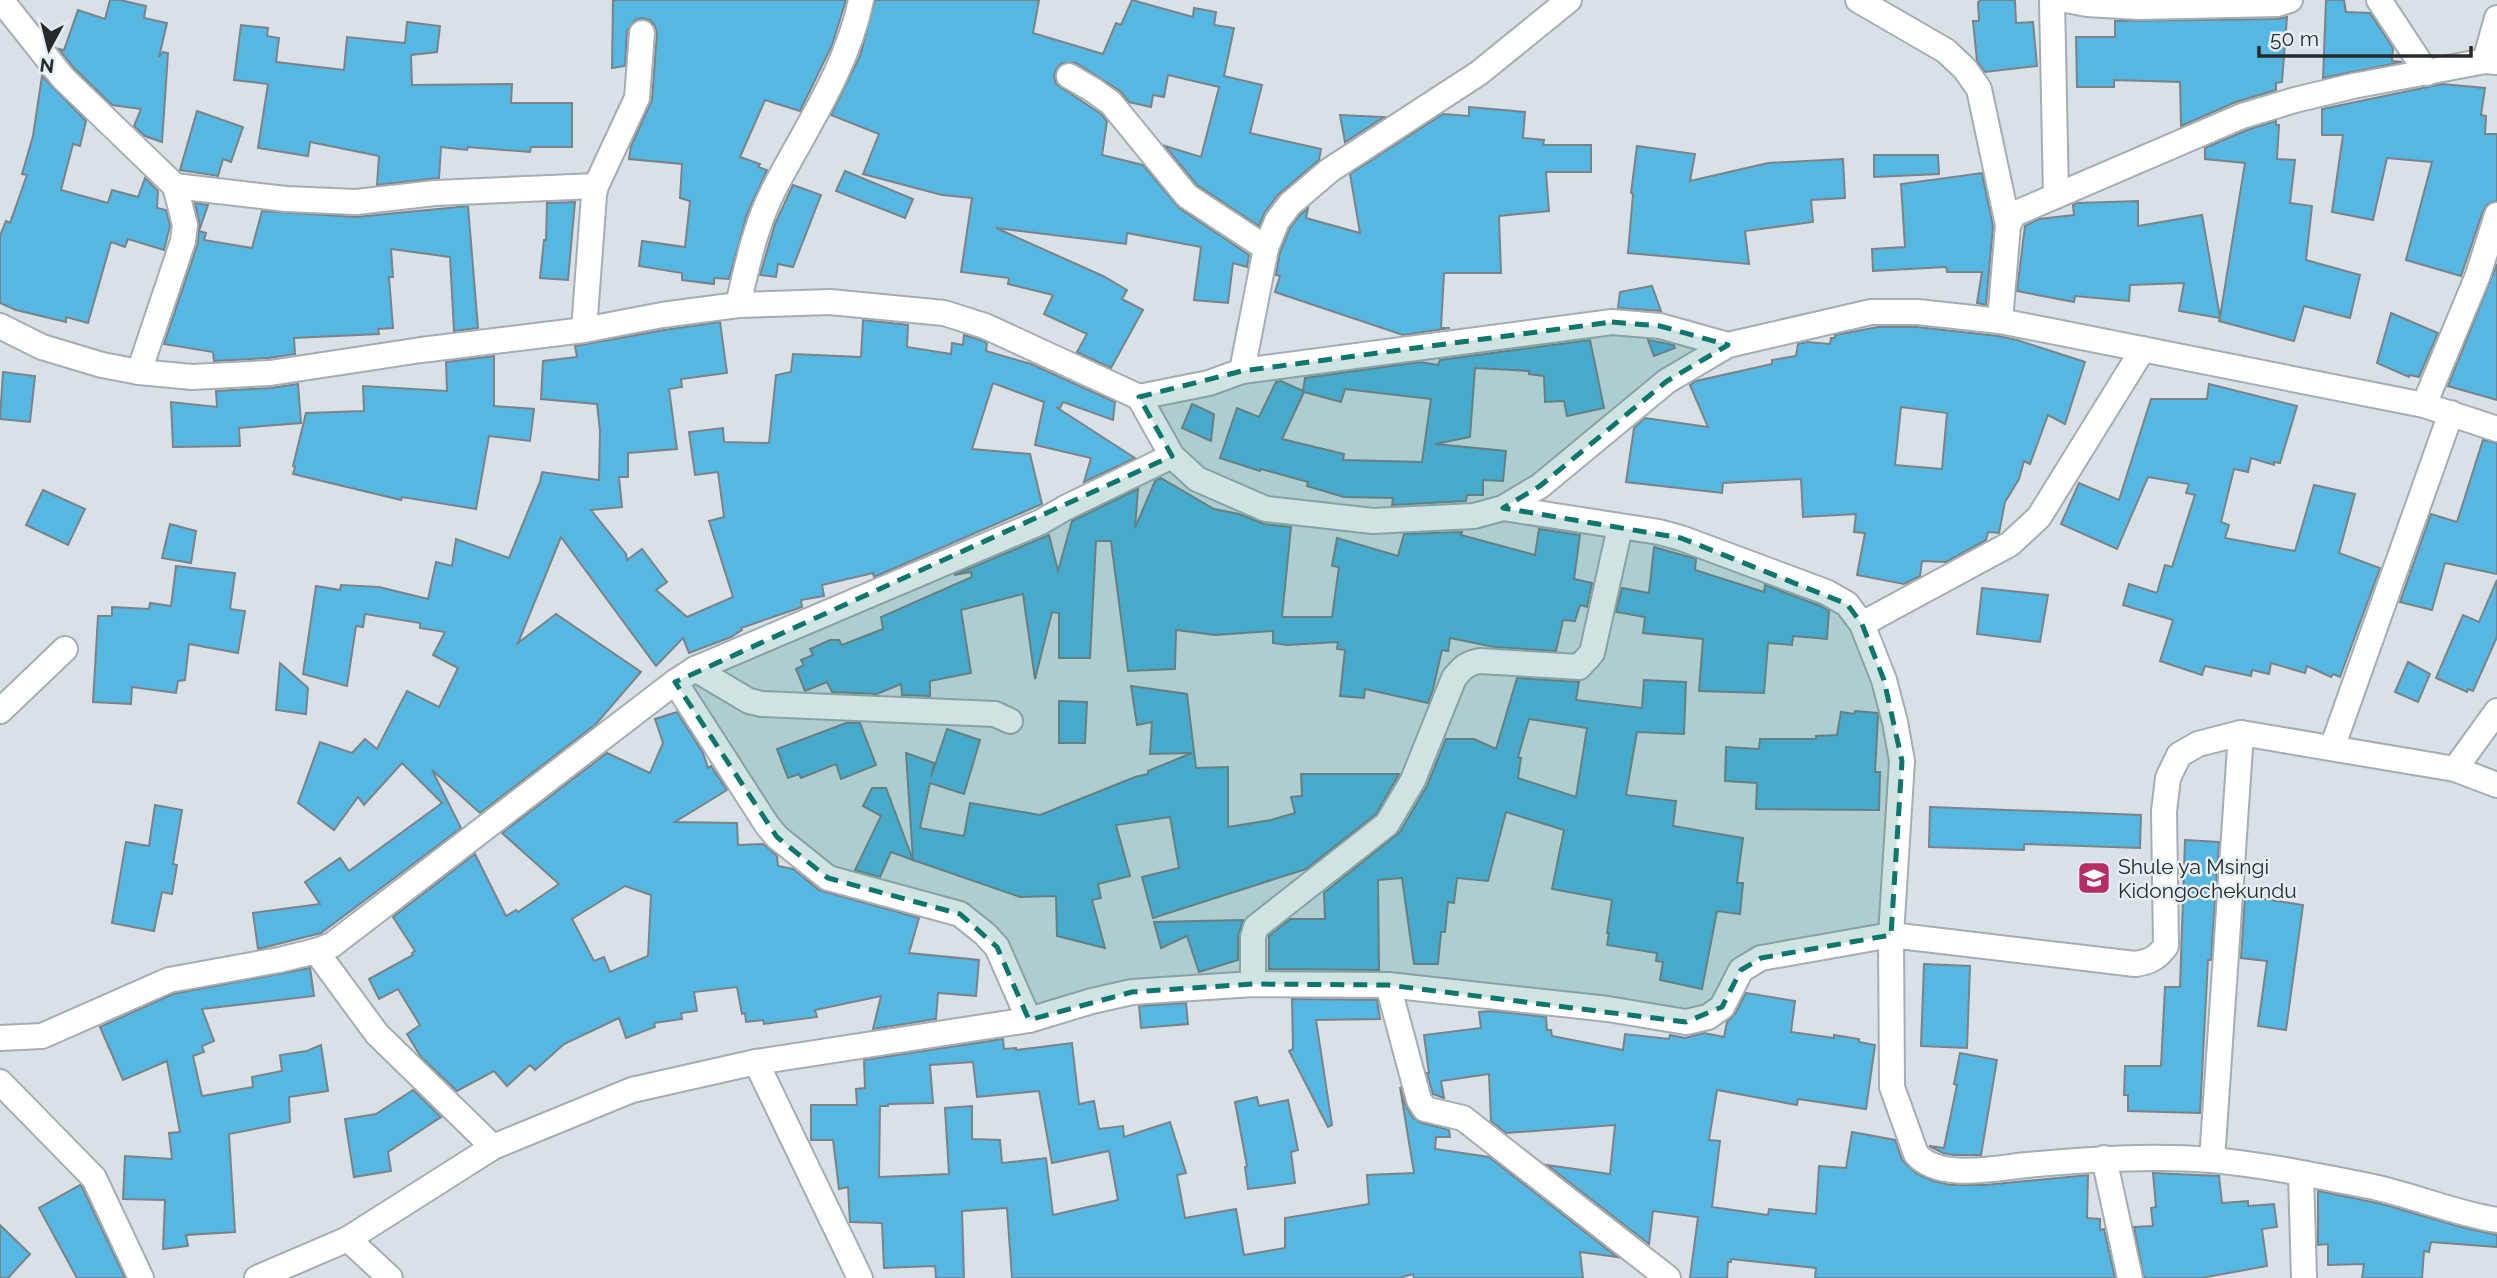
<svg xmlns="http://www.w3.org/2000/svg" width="2497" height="1278" viewBox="0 0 2497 1278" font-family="Raleway,sans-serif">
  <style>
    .building { fill: #57b7e3; stroke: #7a8387; stroke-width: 2; fill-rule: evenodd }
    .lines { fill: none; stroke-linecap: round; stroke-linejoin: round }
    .street-casing { stroke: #a4adb2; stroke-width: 28 }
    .street { stroke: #fff; stroke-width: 24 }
    .marked { fill: #0f766e; fill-opacity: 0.2; stroke: #0f766e; stroke-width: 5; stroke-dasharray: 14 9; stroke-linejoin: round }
    .labels { text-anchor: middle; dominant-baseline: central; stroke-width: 5; stroke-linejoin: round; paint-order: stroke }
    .poi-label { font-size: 21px; fill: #262a2c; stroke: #e4eef3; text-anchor: start }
  </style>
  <rect width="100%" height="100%" fill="#d7e1e6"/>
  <g class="building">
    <path d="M110,0H120L146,6L144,18L167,23L159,57L163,52L168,53L162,142L145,136L134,126L141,109L112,105L74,68L59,49L64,50L78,10L105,19Z"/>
    <path d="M613,0H846L832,45L800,111L765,100L740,157L760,164L758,167L767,170L747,214L729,279L714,278V284L682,280V273L639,266L642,241L685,247L690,201L680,198L682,164L629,159L631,146L652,100L657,33L655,26L650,20L642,18L635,20L627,31L625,66L612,68Z"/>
    <path d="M875,0H1039L1033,33L1103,54L1116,23L1121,25L1132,0L1193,17L1194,8L1216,12L1214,25L1234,28L1224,76L1262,85L1250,133L1321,149L1319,160L1278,195L1265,212L1259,226L1197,185L1165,146L1201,157L1219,87L1168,75L1164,97L1153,95L1151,107L1129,102L1120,91L1076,63H1062L1057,68L1054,75L1056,84L1101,114L1107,121L1102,155L1143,165L1179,208L1249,255L1247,267L1233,263L1228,303L1194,300L1201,247L1127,233L1126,244L996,228L1103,276L1127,290L1122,299L1143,310L1111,368L1077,352L1087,334L1044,314L1053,295L1008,284L1009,278L961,272L972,198L942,195L863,174L879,134L831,115L860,56Z"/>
    <path d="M1981,0H2015L2016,23L2033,22L2037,66L1985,72L1977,61L1973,21H1979L1978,2Z"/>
    <path d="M2326,0H2344L2346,12L2370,13L2393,48L2392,61L2402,62L2323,78Z"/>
    <path d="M2287,17L2282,82L2276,83V90L2236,102L2181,126L2180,82L2114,80V87H2077L2076,37H2115V21L2277,19Z"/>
    <path d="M407,22L440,26L437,52L411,55L412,85L512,84L511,103H572V147H531L530,152L468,147L467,150L441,147L439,178L377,185L379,156L310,142L308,156L258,148L268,84L234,80L241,25L268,28L267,36L279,38L276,62L344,70L347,37L405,43Z"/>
    <path d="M42,76L86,121L80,146L73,144L61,190L108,203L112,190L138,197L145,178L158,191L157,208L166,210L170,226L164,250L128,239L125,247L111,242L88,323L66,317V322L16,310L0,303V236L6,221L10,223L27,175L22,174L33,136Z"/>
    <path d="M2442,84L2485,88L2481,115L2486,116L2485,134H2497V201L2488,204L2483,211L2461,276L2406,260L2432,162L2387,158L2373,220L2332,212L2343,135H2322V109Z"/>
    <path d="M1469,107L1525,112L1523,138L1544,140L1543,145H1591V172H1546L1549,211L1499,216L1501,273H1444L1441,328H1450L1403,335L1275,292L1280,276L1276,275L1280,252L1290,228L1301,214L1308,208L1306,218L1360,233L1350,174L1443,114L1469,116Z"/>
    <path d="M197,111L243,127L231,162L223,159L218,176L180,170Z"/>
    <path d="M1340,115L1384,117L1345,142Z"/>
    <path d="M2276,121V125H2279L2277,159L2295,160L2290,203L2312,206L2306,260L2360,275L2350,318L2304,306L2294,341L2219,321L2220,318L2179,311L2184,283L2130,285L2129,301L2075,296L2074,302L2017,291L2025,226L2039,219L2074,215L2073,205L2077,203L2138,201V226L2202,215L2220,317L2245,163L2205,159V148L2247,130Z"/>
    <path d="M1637,146L1695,154L1690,181L1768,163L1843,159L1845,198L1811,200L1813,222L1745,231L1749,264L1628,253L1633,194L1631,193Z"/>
    <path d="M1874,155H1938L1939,174L1874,177Z"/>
    <path d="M845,171L913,199L905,218L836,191Z"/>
    <path d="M1982,173L1993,226L1986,305L1977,303L1982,272H1947L1946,267L1873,271L1872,249L1905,247L1901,184Z"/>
    <path d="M793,185L821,195L793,267L778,264L776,277L760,275L775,224Z"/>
    <path d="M575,202L568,280L540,278L544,240H546L547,203Z"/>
    <path d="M195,203L208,205L199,231L206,233L204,240L252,248L262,211L356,217L468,206L478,328L454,331L450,257L391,249L393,277H389L393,328L378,329L379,334L294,338L295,354L269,358L214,361L213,352L164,344L198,243L199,222Z"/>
    <path d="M2497,264V400L2448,386Z"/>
    <path d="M1652,286L1661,311L1618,308L1620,292Z"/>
    <path d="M2391,313L2438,333L2419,377L2410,375L2409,377L2377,363Z"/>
    <path d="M863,320L908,325L907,347L951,354L952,343L963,345L964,335L980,340L987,343L986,351L1031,364L1115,402L1113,420L1063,402L1060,408L1056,407L1135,458L1084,482L1091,458L1035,445L1044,402L993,383L972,449L1030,454L1042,504L874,577L873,573L822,585L824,596L801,600L802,607L741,628L742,630L731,637L689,653L683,638L656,666L561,537L518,643L556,614L641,672L596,724L480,813L432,770L461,828L321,933L258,949L253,913L320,904L305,882L340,858L349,871L442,803L402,763L364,805L358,797L334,830L298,803L320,742L352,753L365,739L377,749L407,691L439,707L458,668L433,655L445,632L420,628V623L365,614L363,627L356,626L347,686L303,674L316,586L340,590L341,585L379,587L428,599L436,562L452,566L456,539L509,558L540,482L542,472L599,480L600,431L597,404L541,399L543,361L577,357L575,346L664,330L720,322L727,373L681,379L682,387L669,389L677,449L628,453V477H619L622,507L591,510L626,554L627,560L642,549L667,582L656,590L687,617L733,597L709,521L724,517L718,472L695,475L689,432L723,428L724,442L769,443L776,375L791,372L793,354L861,357Z"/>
    <path d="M1878,327H1917L1998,336L2017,340L2085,362L2065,424L2048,415L2030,464L2024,461L2019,479L2005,502L1999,533L1988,532L1986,540L1946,562L1922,561L1920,576L1904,584L1857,575L1865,533L1854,532L1856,514L1803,517L1801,479L1723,483L1722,493L1626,482L1634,428L1645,418L1708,427L1690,385L1696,381L1772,364V360L1796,356L1798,344L1807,342L1830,344L1831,338H1835V335ZM1901,407L1947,413L1942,469L1895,465Z"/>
    <path d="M1590,340L1604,408L1567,416L1564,401L1545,402L1544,376L1529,374V371L1475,368L1470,437L1435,444L1506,451L1503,481L1483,480V495H1467L1466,501L1392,505L1393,498L1344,497L1307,486L1308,482L1261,469L1260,471L1220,458L1237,408L1259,417L1276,382L1281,381L1303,391L1305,378L1420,362L1438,365L1440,360ZM1345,389L1431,399L1422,462L1343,460L1344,454L1282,439L1304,392L1341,402Z"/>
    <path d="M1648,340L1674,345L1675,348L1654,356Z"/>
    <path d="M494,356V406L534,409L530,441L489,436L476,509L402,497L401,500L293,474L295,467L293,466L306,413L364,411L363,386L447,391L446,362Z"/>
    <path d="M3,372L35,376L30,422L0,419Z"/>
    <path d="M298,384L301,423L239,428L240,446L173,447L171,402L217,407L216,391L271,388Z"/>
    <path d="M2209,384L2297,406L2280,463L2274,462V465L2251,458L2248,472L2234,469L2221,522L2229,525L2225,538L2295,551L2314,485L2355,494L2339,553L2380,568L2340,677L2333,674L2331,677L2307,666L2305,673L2271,663L2269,674L2252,670L2251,676L2205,666L2202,675L2160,661L2173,620L2123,605L2129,584L2157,593L2165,565L2172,567L2195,495L2186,493L2189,484L2148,477L2117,549L2061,524L2079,483L2119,500L2151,399H2207Z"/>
    <path d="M1192,404L1214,414L1211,441L1182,428Z"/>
    <path d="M2483,440L2497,443V574L2445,563L2432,610L2400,602L2431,514L2457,522Z"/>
    <path d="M1161,478L1214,509L1239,514L1264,524L1291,527L1282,617H1332L1339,567L1332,566L1337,538L1398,556L1404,534L1462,532L1461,535L1535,555L1539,529L1580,535L1574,579L1592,583L1587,607L1580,605L1575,621L1563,620L1556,651L1494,647L1450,638L1448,651L1442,650L1433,689L1428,703L1365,689L1364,698L1340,696L1345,650L1337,649L1338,642L1287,645L1273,643V631L1215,635L1176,630L1175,669L1128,671L1111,541H1096L1090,658H1059V613L1052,612L1035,679L1023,594L961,610L971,673L930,681V696L902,695L901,684L877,694L832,692L827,682L805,691L796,669L804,665L801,660L813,655L810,649L830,640H839L842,645L883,629L881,617L972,577L971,572L954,575L1049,535L1058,571L1072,521L1138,489L1135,528L1155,481Z"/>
    <path d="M43,490L85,509L68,545L26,525Z"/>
    <path d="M170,524L196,531L191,563L162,558Z"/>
    <path d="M1654,547L1696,559L1695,570L1764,592L1765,585L1820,606L1829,611L1827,639L1793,636L1792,645L1768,643L1764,693L1699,691L1703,639L1643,633L1645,617L1616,612L1622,588L1649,593Z"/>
    <path d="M176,566L235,573L230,609L245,611L238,653L189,644L185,680L178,681L176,693L132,687L131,704L93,702L98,616H112V607L149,609L150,603L171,606Z"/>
    <path d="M2497,580V637L2473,691L2468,689L2467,692L2436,678L2463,615L2479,622Z"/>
    <path d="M1982,588L2048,595L2040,642L1977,634Z"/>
    <path d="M2408,662L2430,674L2418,702L2395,692Z"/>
    <path d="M280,663L308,688L306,714L276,710Z"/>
    <path d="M1517,678L1579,682L1576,700L1642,708L1644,680L1686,682L1684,734L1637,732L1626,795L1676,801L1673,826L1743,838L1737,883H1743L1740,914L1717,911L1702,989L1660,980L1663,962L1656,961L1657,953L1607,945L1609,933H1607L1612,900L1552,889L1564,830L1506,812L1488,881L1457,878L1454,903L1448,902L1445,932H1441L1438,964H1414L1402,878L1378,880L1379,970L1269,969V936L1290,919H1325L1324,893L1400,832L1427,786L1446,739H1474L1496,749ZM1529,719L1587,728L1576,797L1518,778L1521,758L1518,757Z"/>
    <path d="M1131,686L1187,694L1196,768L1228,767V827L1271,820L1295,813L1291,797L1302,796L1301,774H1399L1376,814L1306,869L1153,918L1142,877L1179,868L1170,817L1116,825L1130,876L1098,884L1101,898L1092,900L1105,948L1057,936L1056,896L1020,897L913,860L906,753L934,763L931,777L947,729L980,740L964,794L930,783L920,828L964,836L970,803L1040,815L1135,777L1148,774V771L1192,753L1150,754L1152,722L1137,725Z"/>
    <path d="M1059,701L1087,702L1085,743H1059Z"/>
    <path d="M1855,711L1877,713L1878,716L1875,772H1880L1879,810L1756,809L1757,783L1725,781L1726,747L1759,749L1760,739H1816V736L1837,735L1841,712L1854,714Z"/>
    <path d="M677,712L703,753L708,768L711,766L727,790L675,822L737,823L738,845L763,844L777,856L778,866L793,869L819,890L919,918L909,953L979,960L976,996L938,993L936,1019L873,1029L881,996L815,1010L817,1017L764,1024L763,1020L746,1022L745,1013L742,1014L737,987L694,992L697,1011L681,1013L682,1019L654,1023L655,1027L626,1038L619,1018L564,1044L535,1070L530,1065L507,1086L494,1071L457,1091L421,1057L407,1034L420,1025L398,989L379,999L369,979L413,955L412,953L415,951L393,917L475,854L506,916L516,910L518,912L559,884L502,833L607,753L650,773L663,743L655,719ZM625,886L651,895L648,956L610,972L604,957L594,961L572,919Z"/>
    <path d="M846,723H860L876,765L841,779L836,764L801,778L799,774L788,778L777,749Z"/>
    <path d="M872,788H886L913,860L891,852L880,877L855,870L881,816L863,806Z"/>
    <path d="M155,805L182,810L173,864L177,865L172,894L162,892L154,931L112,923L126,842L149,846Z"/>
    <path d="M1930,807L2141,815L2140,848L2024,844V850L1929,847Z"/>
    <path d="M2185,840L2219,842L2211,960H2208L2200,1113L2128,1111V1095H2124L2125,1066H2161L2165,987H2180Z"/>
    <path d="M2245,896L2303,905L2286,1030L2258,1026L2267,961L2241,958Z"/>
    <path d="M1243,920L1238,937V960L1199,972L1187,936L1161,948L1154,922Z"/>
    <path d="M1924,964L1970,966L1967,1048L1921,1046Z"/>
    <path d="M310,968L314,996L202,1009L214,1041L202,1046L204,1052L193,1056L202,1096L253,1087L252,1077L282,1071L280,1055L307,1051L321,1045L328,1091L289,1097L290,1122L229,1134L235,1232L186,1235L188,1246L163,1249L165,1200L123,1199L125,1156L172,1159L169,1133L180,1132L167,1061L123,1080L100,1027L173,994Z"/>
    <path d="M1746,993L1795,1001L1791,1032L1834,1038V1035L1859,1039V1042L1875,1045L1866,1109L1798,1099L1797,1105L1717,1090L1709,1140L1720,1141L1712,1207L1768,1215L1769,1209L1816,1214L1819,1166L1846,1168L1852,1132L1895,1140L1902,1160L1917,1174L1933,1181L1950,1185H1985L2088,1175L2087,1218L2100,1219V1230L2104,1229L2115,1278H1815L1816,1268L1731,1259V1262H1728L1727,1278H1690L1698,1217L1653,1211L1649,1244L1547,1165L1610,1174L1615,1125L1506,1133L1491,1121L1489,1074L1441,1081L1444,1098L1433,1094L1427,1073H1429L1424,1035L1481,1028L1479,1012L1492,1011L1546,1017L1547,1030H1551L1552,1036L1623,1050L1625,1034L1669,1039L1670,1035L1685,1038L1704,1033L1724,1037L1727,1022L1735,1014Z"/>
    <path d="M1292,999L1377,1000L1380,1019L1316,1020L1332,1125L1328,1127L1289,1051L1293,1049Z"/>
    <path d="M1186,1003L1188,1024L1141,1028L1139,1006Z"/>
    <path d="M1003,1039L1004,1049L1016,1048V1050L1072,1043L1079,1104L1094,1101L1099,1129L1123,1126L1124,1137L1170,1122L1186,1173L1177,1175L1185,1218L1236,1209L1244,1255L1285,1248V1218L1369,1204L1367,1175L1414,1173L1400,1087L1405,1104L1413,1118L1422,1123L1449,1130L1450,1137H1436L1435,1149L1489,1157L1617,1257L1580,1252L1583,1278H1414L1413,1274L1399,1278H1012L1007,1208L962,1211L964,1278H936L935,1266L884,1268L882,1223L850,1222L848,1187L839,1189L833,1140H811V1105H857L856,1089L865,1088L864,1060ZM973,1062L977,1097L1039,1091L1052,1163L1109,1151L1118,1200L1053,1215L1046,1158L1002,1163L1000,1140L972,1139V1106L945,1108L949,1174L879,1177L880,1106H888V1104L933,1103L930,1065Z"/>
    <path d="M1960,1053L1997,1060L1981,1155H1954L1943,1153L1929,1146L1944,1148L1957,1085L1954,1084Z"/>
    <path d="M413,1090L441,1117L388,1152L391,1171L354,1177L345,1119L376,1114Z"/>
    <path d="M1257,1097L1259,1106L1288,1100L1298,1150L1291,1152L1295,1183L1248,1189L1245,1167L1247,1166L1235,1102Z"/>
    <path d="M2153,1173L2219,1176L2222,1203L2248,1201V1206L2274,1204L2277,1227L2262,1229L2267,1266L2201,1278H2144L2134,1227L2153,1226L2151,1208L2156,1207Z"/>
    <path d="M80,1185L82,1187L125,1278H77L39,1208Z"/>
    <path d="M2318,1191L2382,1204L2461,1227L2497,1235V1247L2431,1242L2429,1252L2424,1251L2422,1278H2362L2364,1264L2328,1265V1244L2318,1245Z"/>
    <path d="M0,1225L30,1254L8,1278H0Z"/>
  </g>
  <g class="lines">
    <defs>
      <g id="street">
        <path d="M1,0L63,78L175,186L185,225L183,241L139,372"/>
        <path d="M1858,0L1946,51L1965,69L1979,89L2008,225"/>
        <path d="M2052,0L2056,196"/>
        <path d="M2066,0L2087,4L2139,7L2277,4L2290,0"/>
        <path d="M2379,0L2427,73"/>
        <path d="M2485,61L2497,18"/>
        <path d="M1069,76L1093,90L1111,103L1187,196L1266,248"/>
        <path d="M175,186L286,199L356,202L435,193L596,186"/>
        <path d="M738,305C747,266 755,227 773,191C805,129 847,69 861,0"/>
        <path d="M2000,321L2008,225L2014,214L2242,116L2295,100L2353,86L2485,61L2497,62"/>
        <path d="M0,326L42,347L102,365L139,372L192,377L270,373L421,350L584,330L662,315L738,305L830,302L944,313L985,326L1139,397L1172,456L1197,479L1266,509L1373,521L1474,516L1503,508L1540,486L1667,381L1728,345L1871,312H1918L2000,321L2424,405L2497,429"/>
        <path d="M584,330L594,195L596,186L637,98L642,33"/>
        <path d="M1242,371L1266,248L1277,221L1290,204L1330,170L1479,73L1569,0"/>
        <path d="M1139,397L1209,383L1242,371L1612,322L1660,326L1728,345"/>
        <path d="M2424,405L2478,275L2497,215"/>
        <path d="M1503,508L1659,532L1681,538L1826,592L1847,604L1862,624L1884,680L1895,722L1902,761L1891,935L1892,1087L1916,1154C1939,1181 1995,1168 2027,1165C2089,1159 2151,1155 2212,1160C2265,1165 2318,1176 2369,1186C2413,1195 2453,1213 2497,1220"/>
        <path d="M1862,624L2010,544L2039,517L2143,349"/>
        <path d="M695,669L749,701L762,704L995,714L1010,721"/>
        <path d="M675,682L767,825L777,837L828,878L960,914L985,934L997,947L1029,1020"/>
        <path d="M0,711L65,649"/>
        <path d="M2332,748L2451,413"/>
        <path d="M2455,769L2497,711"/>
        <path d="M316,951L377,1034L493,1147"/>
        <path d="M1253,984V937L1256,927L1387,824L1413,780L1454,678C1462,668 1467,663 1480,661L1579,667L1592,653L1620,527"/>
        <path d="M1388,985L1419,1100L1425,1109L1463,1118L1668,1278"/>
        <path d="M0,1038L42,1036L169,980L279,960L316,951L332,945L675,682L695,669L1041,522L1065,508L1172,456"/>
        <path d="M756,1062L860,1278"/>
        <path d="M0,1082L94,1178L141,1278"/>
        <path d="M2104,1158L2130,1278"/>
        <path d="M2212,1160L2241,733"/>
        <path d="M2301,1174L2304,1278"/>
        <path d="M348,1239L390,1278"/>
        <path d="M257,1278L348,1239L493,1147L632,1090L756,1062L1029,1020L1092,1001L1132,992L1253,984L1388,985L1608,1009L1686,1022L1708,1017L1722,1007L1741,970L1761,958L1891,935L2135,964C2150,962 2157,958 2166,946L2164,811L2168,778L2179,755L2198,744L2241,733L2455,769L2497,785"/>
      </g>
    </defs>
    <use href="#street" class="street-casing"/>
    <use href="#street" class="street"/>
  </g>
  <path class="marked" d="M1612,322L1660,326L1728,345L1667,381L1540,486L1503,508L1681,538L1847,604L1862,624L1884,680L1902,761L1891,935L1761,958L1741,970L1722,1007L1686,1022L1388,985L1253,984L1132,992L1029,1020L997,947L960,914L828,878L777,837L675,682L1172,456L1139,397L1242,371Z"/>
  <defs>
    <symbol id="school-square" viewBox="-11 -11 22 22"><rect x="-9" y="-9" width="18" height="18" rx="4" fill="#b82c66" stroke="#e4eef3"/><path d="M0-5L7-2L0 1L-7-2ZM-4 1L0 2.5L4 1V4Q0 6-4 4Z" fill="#fff"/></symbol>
  </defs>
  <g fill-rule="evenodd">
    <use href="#school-square" x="2075" y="859" width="38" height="38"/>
  </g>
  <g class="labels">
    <g class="poi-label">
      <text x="2118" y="866">Shule ya Msingi<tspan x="2118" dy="24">Kidongochekundu</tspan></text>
    </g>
  </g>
  <g transform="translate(49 49) rotate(187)" stroke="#e4eef3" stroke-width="5" paint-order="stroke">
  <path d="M0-5L12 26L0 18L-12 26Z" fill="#262a2c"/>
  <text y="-10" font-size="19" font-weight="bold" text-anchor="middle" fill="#262a2c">N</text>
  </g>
  <path d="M2259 46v10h212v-10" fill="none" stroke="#262a2c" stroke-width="3.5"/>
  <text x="2270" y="46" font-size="21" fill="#262a2c" stroke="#e4eef3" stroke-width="5" paint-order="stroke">50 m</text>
</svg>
